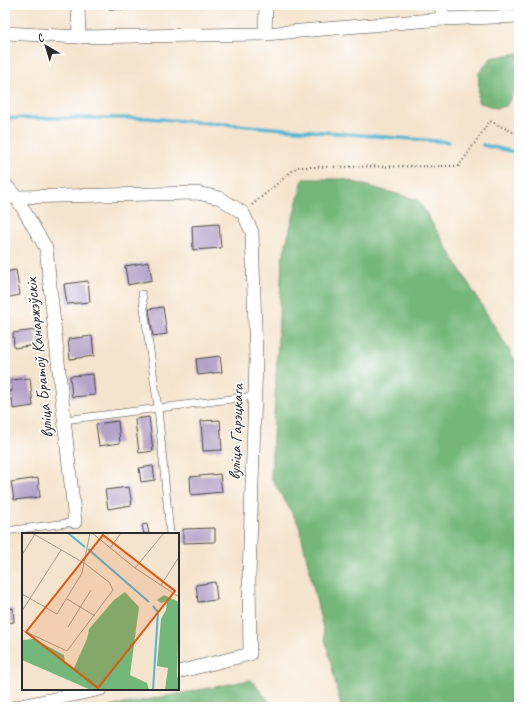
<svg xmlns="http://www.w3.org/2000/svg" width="524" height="712" viewBox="0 0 524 712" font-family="Caveat,sans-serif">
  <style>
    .forest { fill: #74b77a; stroke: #507152 }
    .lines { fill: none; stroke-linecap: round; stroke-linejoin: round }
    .stream { stroke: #52b5d1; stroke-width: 3.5 }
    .building { fill: #b4a1c8 }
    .lane-casing { stroke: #494743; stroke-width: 8 }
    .street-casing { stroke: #494743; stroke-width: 14 }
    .path { stroke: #494743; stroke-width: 2; stroke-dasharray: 1 3; stroke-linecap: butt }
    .lane { stroke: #fff; stroke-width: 7 }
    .street { stroke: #fff; stroke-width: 13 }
    .labels { text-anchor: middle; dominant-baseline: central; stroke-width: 3; stroke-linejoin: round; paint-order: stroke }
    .street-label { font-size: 17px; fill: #2b2b2b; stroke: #fff }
    .inset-river { fill: none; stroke: #52b5d1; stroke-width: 2 }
    .inset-road { fill: none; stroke: #a49a8c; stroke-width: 1 }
    .view { fill: #df570e; fill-opacity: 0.15; stroke: #df570e; stroke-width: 2 }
    .inset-edge { fill: none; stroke: #2b2b2b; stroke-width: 2 }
  </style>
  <rect width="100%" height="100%" fill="#fff"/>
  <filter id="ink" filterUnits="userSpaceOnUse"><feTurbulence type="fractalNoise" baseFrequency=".025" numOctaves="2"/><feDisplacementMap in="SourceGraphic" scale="8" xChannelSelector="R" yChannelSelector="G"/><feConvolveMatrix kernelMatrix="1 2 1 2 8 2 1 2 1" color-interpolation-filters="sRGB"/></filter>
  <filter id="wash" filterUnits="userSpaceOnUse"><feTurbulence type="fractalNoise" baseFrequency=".012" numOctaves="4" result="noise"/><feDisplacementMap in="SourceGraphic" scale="16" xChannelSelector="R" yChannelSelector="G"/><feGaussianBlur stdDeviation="0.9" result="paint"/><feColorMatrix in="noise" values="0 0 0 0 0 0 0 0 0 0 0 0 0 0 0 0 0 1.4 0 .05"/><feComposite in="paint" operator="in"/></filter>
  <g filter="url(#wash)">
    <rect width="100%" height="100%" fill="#f5e4cd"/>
    <g class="forest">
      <path d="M519,53V83L506,106L496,108L478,102L479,73L491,58Z"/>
      <path d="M303,179H343L418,200L519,367V707H341L299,525L271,477L282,260Z"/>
      <path d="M251,680L274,707H109Z"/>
    </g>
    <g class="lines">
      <g class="stream">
        <path d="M5,118H147L449,142"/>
        <path d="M483,145L519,153"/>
      </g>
    </g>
    <g id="blocks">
      <g class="building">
        <path d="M110,5H143V9H109Z"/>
        <path d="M219,224L221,248L193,250L192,226Z"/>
        <path d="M149,262L152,280L128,285L125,266Z"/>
        <path d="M16,270L20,295L5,298V272Z"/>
        <path d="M88,281L90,302L67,304L64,284Z"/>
        <path d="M163,307L167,334L153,336L149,309Z"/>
        <path d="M35,330L37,345L14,348L13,333Z"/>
        <path d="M92,336L94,356L70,359L68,339Z"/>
        <path d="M220,356L222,372L198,375L196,359Z"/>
        <path d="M93,374L95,395L72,397L70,376Z"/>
        <path d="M30,378L33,406L13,409L12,399L5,400V392L12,391L11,380Z"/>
        <path d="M149,417L153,451L139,453L135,419Z"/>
        <path d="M220,420L222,450L203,451L201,421Z"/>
        <path d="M118,421L120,443L99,446L96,424Z"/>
        <path d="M153,466L155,480L141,482L139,468Z"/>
        <path d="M220,474L222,492L191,495L190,477Z"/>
        <path d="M38,478L40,497L14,500L11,482Z"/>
        <path d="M129,487L132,505L108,509L105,490Z"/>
        <path d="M147,524L149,534H144L142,525Z"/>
        <path d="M215,528V542L183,543V529Z"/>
        <path d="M215,582L217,600L198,602L196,585Z"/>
        <path d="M13,608L14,622L5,623V609Z"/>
      </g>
    </g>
  </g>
  <g filter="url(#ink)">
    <use href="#blocks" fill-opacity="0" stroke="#494743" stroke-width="1"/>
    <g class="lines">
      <defs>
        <g id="lane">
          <path d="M142,294L158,408L170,534"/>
          <path d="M64,420L255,396"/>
          <path d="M5,531L75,522"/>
        </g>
        <g id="street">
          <path d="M78,5L79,37"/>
          <path d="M441,5L443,19"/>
          <path d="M5,33L79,37L265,34L443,19L519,16"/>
          <path d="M265,34L266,5"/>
          <path d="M5,184L16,197L46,248L75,522"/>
          <path d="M5,198L16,197L197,193L220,198L243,213L252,232L256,359L249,577L250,654L178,672"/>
          <path d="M16,707L101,689"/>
        </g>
      </defs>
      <use href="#lane" class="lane-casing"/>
      <use href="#street" class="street-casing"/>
      <path class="path" d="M252,205L297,167L459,166L490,121L519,135"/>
      <use href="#lane" class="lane"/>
      <use href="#street" class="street"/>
    </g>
  </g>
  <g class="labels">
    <g class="street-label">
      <text transform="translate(39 358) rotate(-96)">вуліца Братоў Канаржэўскіх</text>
      <text transform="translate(236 432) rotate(-88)">вуліца Гарэцкага</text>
    </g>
  </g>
  <g transform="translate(22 533)">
    <rect width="157" height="157" fill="#f5e4cd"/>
    <path d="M103,59L117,74L108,142L125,150L127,157H69L0,127V107L12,106L42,122L43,129L52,135L65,106L67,96L92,67ZM142,62L157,69L155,144L157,145V157H143L146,135L135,133L139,86L144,77L145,68L139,70L135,67Z" fill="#74b77a"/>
    <path class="inset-river" d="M46,0L63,14M66,16L127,69M131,157L136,79L131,73"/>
    <path class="inset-road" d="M70,0L113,35L157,64M88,15L99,0M0,22L13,1M113,35L142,0M139,52L157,24M0,61L35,81L60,40L68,0M45,66L73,83M0,78L39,17M46,94L69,57M0,97L45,118L91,57L87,49L62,30L10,0"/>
    <path class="view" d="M81,2L153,58L76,155L4,99Z"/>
    <rect width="157" height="157" class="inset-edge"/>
  </g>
  <rect width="524" height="712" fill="none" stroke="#fff" stroke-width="20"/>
  <g transform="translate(46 46) rotate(322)" stroke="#ffffff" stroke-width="3" paint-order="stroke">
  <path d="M0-3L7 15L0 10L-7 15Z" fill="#2b2b2b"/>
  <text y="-6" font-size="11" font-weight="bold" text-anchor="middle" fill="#2b2b2b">С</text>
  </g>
</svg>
